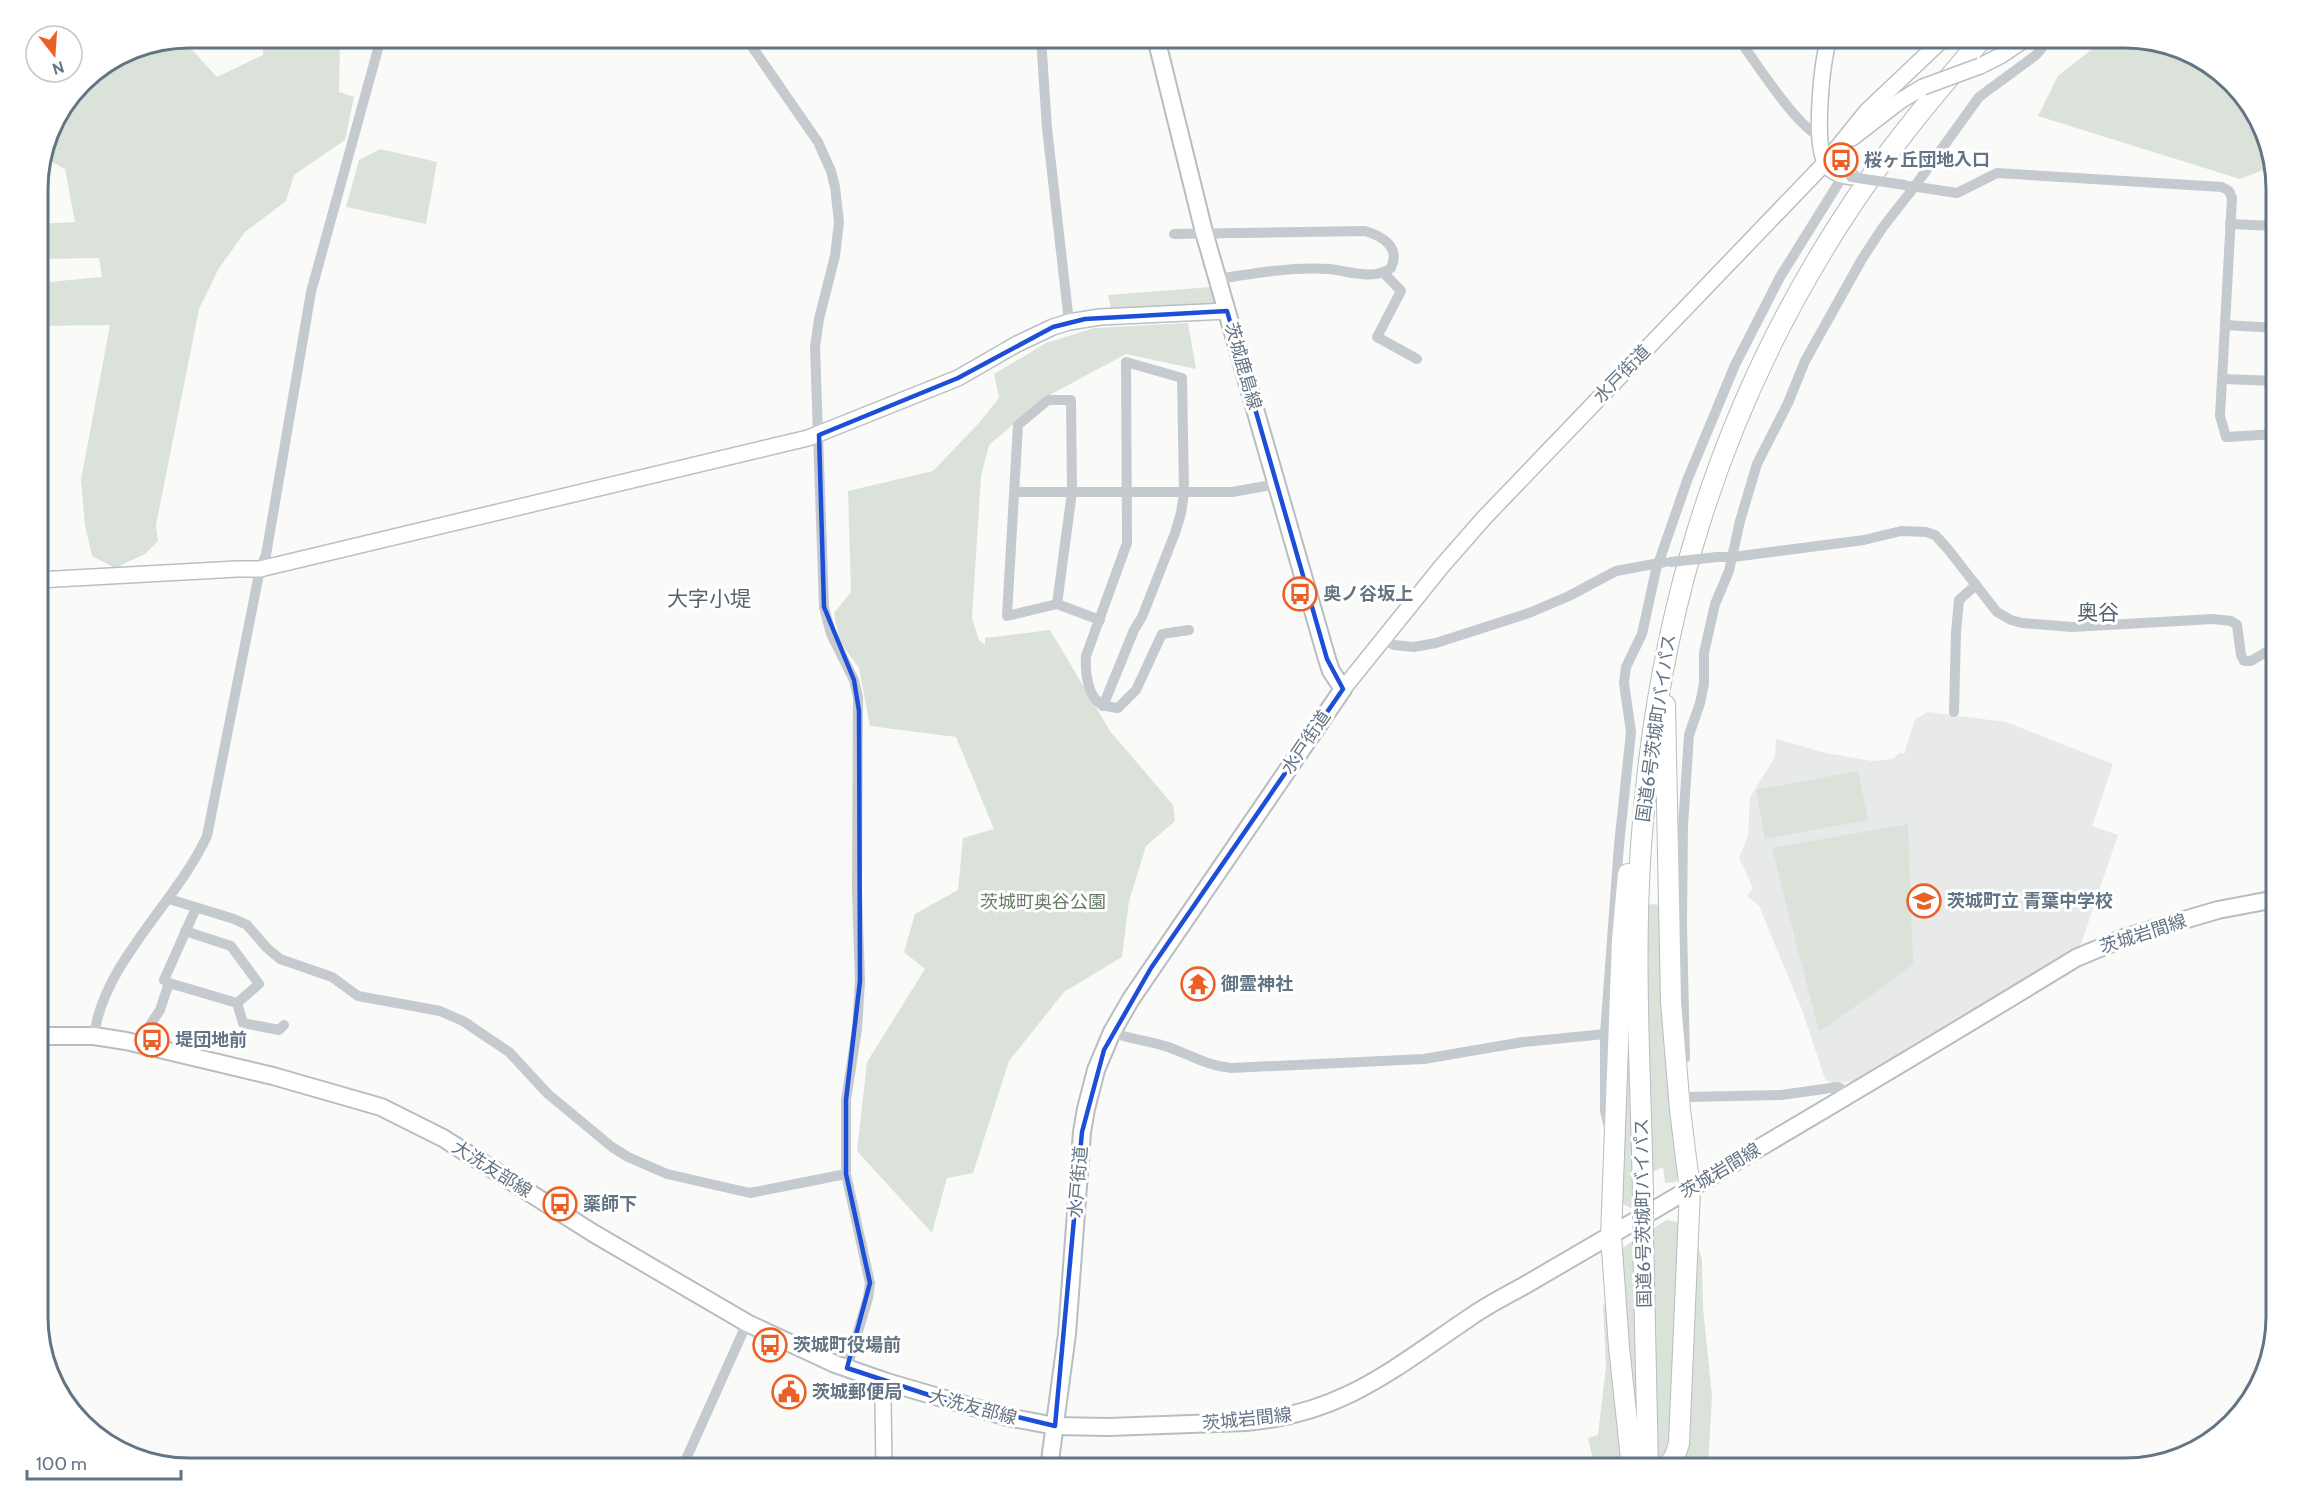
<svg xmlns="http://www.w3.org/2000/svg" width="2314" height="1506" viewBox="0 0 2314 1506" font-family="Cabin,'Noto Sans JP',sans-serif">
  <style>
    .built { fill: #e8e9e9 }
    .green { fill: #dbe2d9 }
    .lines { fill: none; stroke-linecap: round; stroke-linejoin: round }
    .secondary-casing { stroke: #babfc4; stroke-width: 18 }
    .primary-casing { stroke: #b8bdc2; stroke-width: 20 }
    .highway-casing { stroke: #b8bcc0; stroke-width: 22 }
    .street { stroke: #c5cace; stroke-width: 10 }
    .secondary { stroke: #fff; stroke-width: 15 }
    .primary { stroke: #fff; stroke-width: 16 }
    .highway { stroke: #fff; stroke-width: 20 }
    .secondary-bridge-casing { stroke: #babfc4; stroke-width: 18; stroke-linecap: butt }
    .highway-bridge-casing { stroke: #b8bcc0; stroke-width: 22; stroke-linecap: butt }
    .street-bridge { stroke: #c5cace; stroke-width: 10 }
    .secondary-bridge { stroke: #fff; stroke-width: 15 }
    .highway-bridge { stroke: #fff; stroke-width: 20 }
    .marked { fill: none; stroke: #1d4ed8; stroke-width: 4.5; stroke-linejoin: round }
    .labels { text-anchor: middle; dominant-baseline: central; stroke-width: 6; stroke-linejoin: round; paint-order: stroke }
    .poi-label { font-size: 18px; font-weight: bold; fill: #637484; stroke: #fff; text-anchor: start }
    .street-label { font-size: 18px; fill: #637484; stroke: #fff }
    .park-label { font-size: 18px; fill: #667b63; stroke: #fff }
    .quarter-label { font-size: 21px; fill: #56626f; stroke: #fff }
    .rim { fill: none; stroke: #637484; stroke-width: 3 }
  </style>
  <rect width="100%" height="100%" fill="#fafaf8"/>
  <path class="built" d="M1928,712L2006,722L2113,764L2092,826L2118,835L2080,947L1855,1081L1833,1084L1825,1079L1802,1010L1759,906L1747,896L1753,888L1739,858L1748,836L1750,797L1775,757L1776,739L1826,753L1872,761L1892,759L1900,753L1904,754L1915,719Z"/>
  <g class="green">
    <path d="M263,38H340L339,92L354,97L345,140L294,175L286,201L245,232L219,268L199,309L156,525L158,541L145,554L115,568L92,556L85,525L81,480L110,325L38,326V283L102,277L99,258L38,259V224L75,222L65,169L43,157L49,131L82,82L131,49L182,39L217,77L263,55Z"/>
    <path d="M2106,38H2125L2209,63L2256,114L2271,167L2240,179L2038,116L2058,76Z"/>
    <path d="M380,149L437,162L426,224L346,207L359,160Z"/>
    <path d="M1211,287L1216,303L1111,309L1108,295Z"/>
    <path d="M1188,323L1196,369L1126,354L1044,398L989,445L981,476L972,618L979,640L985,645V638L1050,630L1110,731L1173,805L1175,821L1146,846L1129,901L1122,957L1064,992L1009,1061L973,1173L947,1178L932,1233L857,1151L867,1062L925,969L904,952L915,914L958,890L963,838L994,829L956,737L870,726L859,668L840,642L834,613L851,592L848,491L933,471L978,424L999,398L994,374L1046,343L1094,328Z"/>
    <path d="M1858,771L1868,820L1765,839L1756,790Z"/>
    <path d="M1908,824L1913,963L1897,977L1819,1032L1772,848Z"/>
    <path d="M1647,904L1663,905L1679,1170L1676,1182L1665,1183L1663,1167L1649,1174Z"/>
    <path d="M1626,930L1635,1205L1630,1208L1617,1200Z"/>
    <path d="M1667,1220L1682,1223L1674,1447L1658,1468H1653L1649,1231Z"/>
    <path d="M1695,1237L1702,1259L1703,1308L1712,1396L1708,1468H1675Z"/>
    <path d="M1636,1239L1640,1468L1615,1253Z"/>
    <path d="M1603,1304L1606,1306L1621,1468H1595L1588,1438L1598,1435L1606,1367Z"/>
  </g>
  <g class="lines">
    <defs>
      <g id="secondary">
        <path d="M1829,38C1822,62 1813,143 1826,164C1832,173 1841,175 1851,177"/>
        <path d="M1980,66L2000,56L2027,38"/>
        <path d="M1852,138L1900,101L1923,87"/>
        <path d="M38,580L237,569H260L808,438L958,378L1017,344L1053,327L1069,322L1100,317L1227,311"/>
        <path d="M1343,689L1442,566L1484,518L1825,163L1867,111L1944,38"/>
        <path d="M884,1468L883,1401L887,1382"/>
      </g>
      <g id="primary">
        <path d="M38,1036H94L126,1041L273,1076L381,1107L443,1138L593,1233L747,1323L835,1364L887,1382L1007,1417L1055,1426L1108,1427L1246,1422C1342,1414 1393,1369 1469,1318C1487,1305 1508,1295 1527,1284C1711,1177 1894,1069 2076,958L2126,937L2218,910L2276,899"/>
        <path d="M1049,1468L1067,1334L1082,1132L1086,1109L1096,1070L1112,1032L1131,999L1343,689L1331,671L1327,659L1204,232L1156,38"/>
      </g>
      <g id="highway">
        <path d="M1665,705L1671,1002L1680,1110L1690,1190L1679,1443L1675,1456L1667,1468"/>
        <path d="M1628,874L1622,940L1611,1236L1619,1347L1632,1468"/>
        <path d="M1643,1196C1641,1080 1633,962 1641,846C1656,621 1717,416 1838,226C1880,159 1931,98 1983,38"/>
        <path d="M1643,1234L1648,1468"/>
      </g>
    </defs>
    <use href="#secondary" class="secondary-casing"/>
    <use href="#primary" class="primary-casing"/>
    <use href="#highway" class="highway-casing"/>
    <g class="street">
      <path d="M746,38L818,142L831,171L835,187L839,222L835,256L819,319L815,347L824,607L831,634L854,680L858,697L857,890L860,981L857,1029L846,1100V1174L870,1283L868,1298L847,1368"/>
      <path d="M1041,38L1047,128L1069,322"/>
      <path d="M1741,38L1745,48C1761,70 1798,128 1821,137"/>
      <path d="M1911,186L1957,193L1997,173L2222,187L2229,191L2232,198L2220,416L2226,437L2276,434"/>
      <path d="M2230,224L2276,226"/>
      <path d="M1174,234L1365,231C1382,236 1401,247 1391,268C1374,281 1349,271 1329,269C1291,267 1255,273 1218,279"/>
      <path d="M1384,273L1401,291L1377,337L1417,359"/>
      <path d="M2225,325L2276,328"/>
      <path d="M2223,379L2276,381"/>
      <path d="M1015,492H1232L1277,484"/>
      <path d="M1717,557H1733L1864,540L1901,531L1926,532L1935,535L1947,548L1997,612L2011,620L2022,623L2072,627L2213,619L2231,621L2237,625L2241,655L2244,661H2251L2276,646"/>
      <path d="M1057,604L1072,492L1071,400H1048L1018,425L1007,616L1057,604L1100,620"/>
      <path d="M1382,639L1394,645L1414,647L1436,643L1529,613L1569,596L1616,571L1665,562"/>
      <path d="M1103,706L1134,630L1142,617L1175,533L1181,513L1184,493L1182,378L1126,362L1127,543L1086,656C1085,671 1087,698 1103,705C1107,707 1113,707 1118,708L1136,690L1162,634L1189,630"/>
      <path d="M1954,712L1956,632L1959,600L1976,585"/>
      <path d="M169,899L234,919L247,925L267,948L280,959L332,977L358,996L440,1011L463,1021L509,1052L548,1094L612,1147L628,1157L667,1174L750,1193L846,1174"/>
      <path d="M185,931L231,946L259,984L237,1003"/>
      <path d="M169,983L237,1003L243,1023L279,1030L284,1025"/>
      <path d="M1112,1032C1130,1040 1149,1040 1168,1047C1191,1055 1205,1065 1231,1068L1424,1059L1523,1042L1605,1034"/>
      <path d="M94,1036C103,963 176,903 207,836L260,569L266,555L311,292L381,38"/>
      <path d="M142,1045L146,1031L160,1010L169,983L164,980L196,908"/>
      <path d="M1685,1058L1682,925L1683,826L1689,735L1700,703L1704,684V653L1715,604L1729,571L1740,521L1757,464L1788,403L1805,361L1862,259L1883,227L1915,186L1979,97L2036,55L2050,38"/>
      <path d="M1686,1097L1781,1095L1838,1087L1850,1094"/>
      <path d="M1609,1127L1605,1111V1034L1619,845L1631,732L1624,683L1626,667L1642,634L1656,570L1688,478L1735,365L1780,277L1843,176"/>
      <path d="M682,1468L747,1323"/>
    </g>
    <use href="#secondary" class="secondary"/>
    <use href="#primary" class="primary"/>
    <use href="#highway" class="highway"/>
    <defs>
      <path id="secondary-bridge" d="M1923,87L1980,66"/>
      <path id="highway-bridge" d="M1643,1196V1234"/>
    </defs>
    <use href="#secondary-bridge" class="secondary-bridge-casing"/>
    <use href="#highway-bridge" class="highway-bridge-casing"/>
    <g class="street-bridge">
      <path d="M1851,177L1905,185"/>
      <path d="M1671,562L1717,557"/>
    </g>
    <use href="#secondary-bridge" class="secondary-bridge"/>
    <use href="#highway-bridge" class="highway-bridge"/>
  </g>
  <path class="marked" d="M1227,311L1327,659L1343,689L1151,968L1104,1050L1082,1132L1055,1426L938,1398L847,1368L870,1283L846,1174V1100L860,981L859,711L854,680L824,607L819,435L958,378L1053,327L1085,319Z"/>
  <defs>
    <symbol id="bus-ring" viewBox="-11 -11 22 22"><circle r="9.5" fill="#fff" stroke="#ec6026" stroke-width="1.5"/><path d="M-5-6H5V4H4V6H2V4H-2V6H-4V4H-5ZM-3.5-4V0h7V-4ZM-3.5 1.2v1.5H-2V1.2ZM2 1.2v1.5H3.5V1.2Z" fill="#ec6026"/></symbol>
    <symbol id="school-ring" viewBox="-11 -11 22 22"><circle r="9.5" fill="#fff" stroke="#ec6026" stroke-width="1.5"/><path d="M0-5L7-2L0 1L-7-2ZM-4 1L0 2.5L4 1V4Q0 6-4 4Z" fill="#ec6026"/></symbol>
    <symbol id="temple-ring" viewBox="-11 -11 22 22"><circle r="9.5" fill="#fff" stroke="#ec6026" stroke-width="1.5"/><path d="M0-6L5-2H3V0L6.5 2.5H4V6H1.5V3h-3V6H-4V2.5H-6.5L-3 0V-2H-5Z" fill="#ec6026"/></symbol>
    <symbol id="civic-ring" viewBox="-11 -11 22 22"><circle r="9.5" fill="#fff" stroke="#ec6026" stroke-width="1.5"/><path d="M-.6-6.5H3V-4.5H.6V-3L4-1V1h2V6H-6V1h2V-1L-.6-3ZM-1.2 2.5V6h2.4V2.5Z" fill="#ec6026"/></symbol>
  </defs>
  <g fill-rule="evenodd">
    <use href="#bus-ring" x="1822" y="141" width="38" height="38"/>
    <use href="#bus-ring" x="1281" y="575" width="38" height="38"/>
    <use href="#school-ring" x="1905" y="882" width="38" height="38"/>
    <use href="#temple-ring" x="1179" y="965" width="38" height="38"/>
    <use href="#bus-ring" x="133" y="1021" width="38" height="38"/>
    <use href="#bus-ring" x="541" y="1185" width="38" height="38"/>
    <use href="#bus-ring" x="751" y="1326" width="38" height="38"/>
    <use href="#civic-ring" x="770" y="1373" width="38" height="38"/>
  </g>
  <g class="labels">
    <g class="poi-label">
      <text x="1864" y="160">桜ヶ丘団地入口</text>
      <text x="1323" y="594">奥ノ谷坂上</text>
      <text x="1947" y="901">茨城町立 青葉中学校</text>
      <text x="1221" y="984">御霊神社</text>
      <text x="175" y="1040">堤団地前</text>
      <text x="583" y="1204">薬師下</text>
      <text x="793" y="1345">茨城町役場前</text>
      <text x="812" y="1392">茨城郵便局</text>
    </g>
    <g class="street-label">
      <text transform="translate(1243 366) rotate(74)">茨城鹿島線</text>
      <text transform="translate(1622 374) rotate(-46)">水戸街道</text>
      <text transform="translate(1656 728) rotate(-82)">国道6号茨城町バイパス</text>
      <text transform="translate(1306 742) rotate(-56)">水戸街道</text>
      <text transform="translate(2143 934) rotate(-18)">茨城岩間線</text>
      <text transform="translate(492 1169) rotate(32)">大洗友部線</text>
      <text transform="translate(1720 1171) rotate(-31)">茨城岩間線</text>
      <text transform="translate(1078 1182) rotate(-85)">水戸街道</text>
      <text transform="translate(1643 1213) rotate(-91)">国道6号茨城町バイパス</text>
      <text transform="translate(973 1407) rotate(15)">大洗友部線</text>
      <text transform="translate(1247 1419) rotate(-6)">茨城岩間線</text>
    </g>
    <g class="park-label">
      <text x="1043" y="902">茨城町奥谷公園</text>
    </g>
    <g class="quarter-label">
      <text x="709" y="598">大字小堤</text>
      <text x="2098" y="612">奥谷</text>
    </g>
  </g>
  <path d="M0 0H2314V1506H0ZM189 48H2125A141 141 0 0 1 2266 189V1317A141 141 0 0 1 2125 1458H189A141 141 0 0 1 48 1317V189A141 141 0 0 1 189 48Z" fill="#fff" fill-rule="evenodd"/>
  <path class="rim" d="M189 48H2125A141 141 0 0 1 2266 189V1317A141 141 0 0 1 2125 1458H189A141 141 0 0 1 48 1317V189A141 141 0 0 1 189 48Z"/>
  <g transform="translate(54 54) rotate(163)"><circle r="28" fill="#ffffff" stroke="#c1c7ce" stroke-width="1.5"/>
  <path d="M0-4.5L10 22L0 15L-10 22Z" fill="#ec6026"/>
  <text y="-9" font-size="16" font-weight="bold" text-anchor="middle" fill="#637484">N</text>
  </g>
  <path d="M27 1470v9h154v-9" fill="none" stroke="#637484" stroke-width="3"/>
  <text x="36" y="1470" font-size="18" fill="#637484" stroke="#ffffff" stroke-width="4.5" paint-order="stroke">100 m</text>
</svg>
